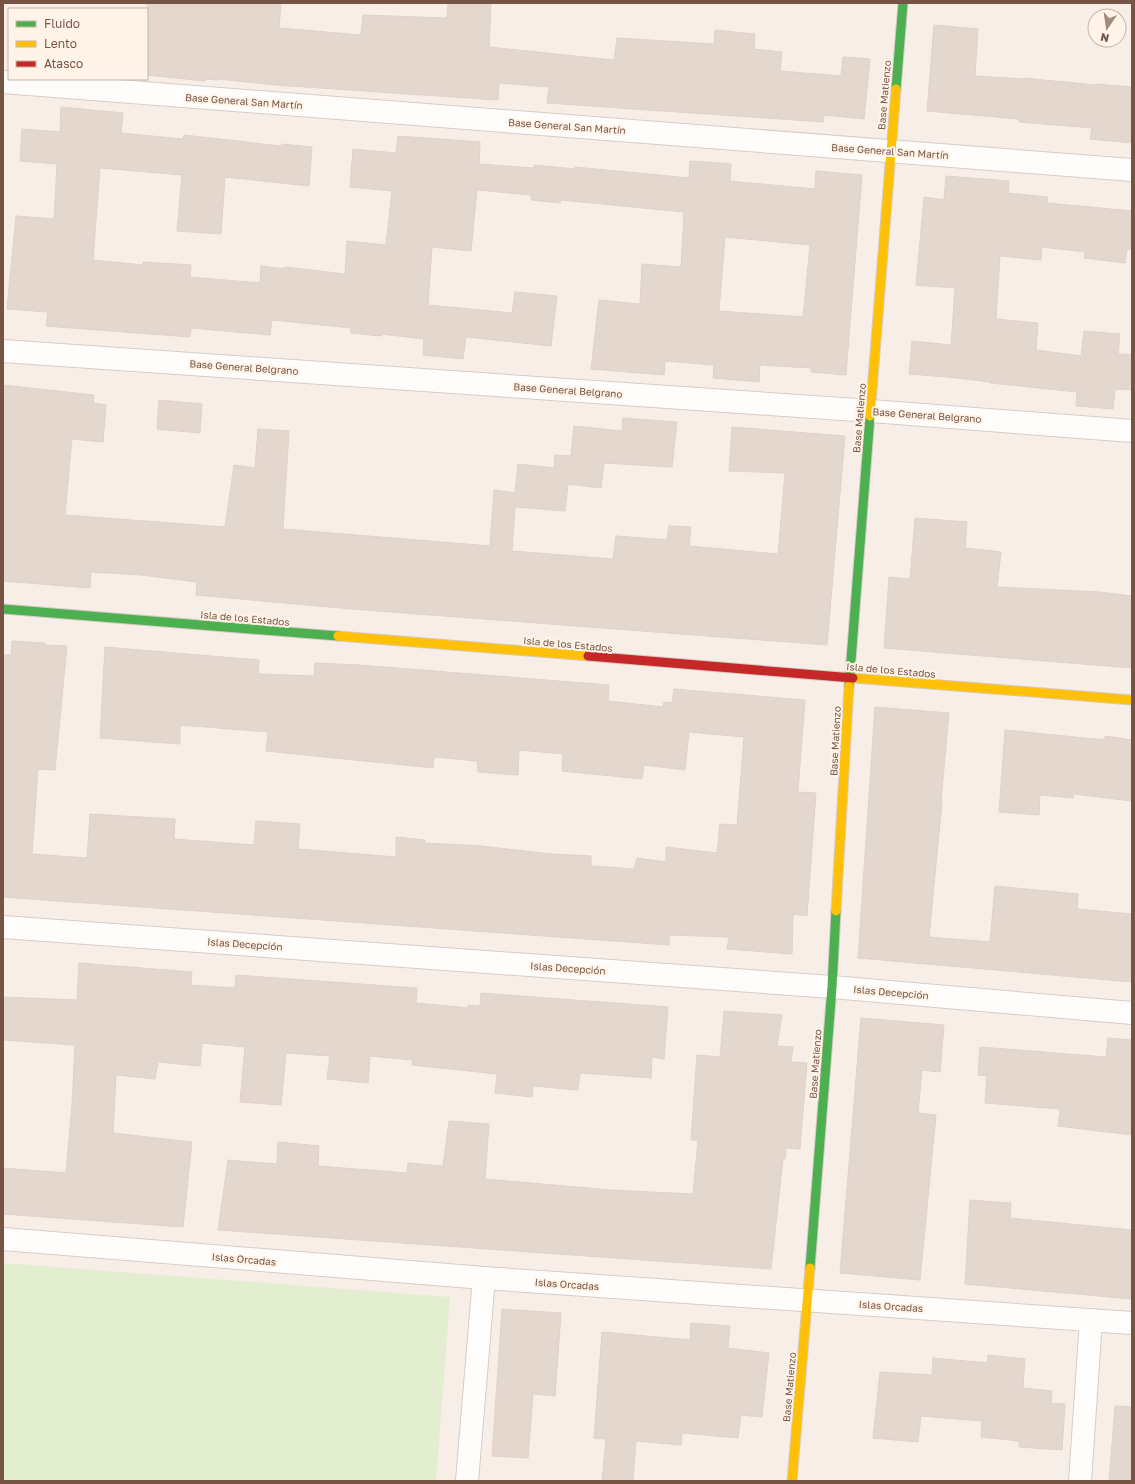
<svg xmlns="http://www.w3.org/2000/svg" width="1135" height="1484" viewBox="0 0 1135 1484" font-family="'Golos Text',sans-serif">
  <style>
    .green { fill: #e3edd0 }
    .building { fill: #e4d7ce; stroke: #e0d1c9; fill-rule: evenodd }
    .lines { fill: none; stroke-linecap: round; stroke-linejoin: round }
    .street-casing { stroke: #d8ccc5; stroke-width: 24 }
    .fast-casing { stroke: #d7cbc3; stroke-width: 11 }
    .slow-casing { stroke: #d7cbc3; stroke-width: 11 }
    .jam-casing { stroke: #d7cbc3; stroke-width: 11 }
    .street { stroke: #fefdfb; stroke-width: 22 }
    .fast { stroke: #4caf50; stroke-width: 9 }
    .slow { stroke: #ffc107; stroke-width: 9 }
    .jam { stroke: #c62828; stroke-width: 9 }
    .labels { text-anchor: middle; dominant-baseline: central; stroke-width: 4; stroke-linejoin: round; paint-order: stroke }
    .street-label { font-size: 10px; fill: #755446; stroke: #fff4e7 }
  </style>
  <rect width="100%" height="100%" fill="#f7efe7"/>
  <path class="green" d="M3,1263L450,1297L436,1481H3Z"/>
  <g class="building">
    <path d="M147,3H281L279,28L361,35L363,15L447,18L448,3H491L489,47L614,60L617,38L714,44L715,30L755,34L754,49L782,52L780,71L841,76L843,57L870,59L864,119L824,115L823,122L547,103L549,87L499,83L498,100L275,85L218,79V80L205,79V81L147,75Z"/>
    <path d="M934,25L978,29L975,76L1023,79V78L1096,85V84L1132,87V143L1090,139L1092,128L1019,122V119L927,111Z"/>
    <path d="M61,107L123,113L121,133L183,139L184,135L281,146L282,144L312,147L309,186L225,177L221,234L177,231L182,175L100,168L93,260L143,265V262L191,265L190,277L260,283L261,266L285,269V267L345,274L347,241L386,245L392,191L350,187L353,149L396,153L398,136L480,142L479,164L534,168V165L575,169V167L689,178L690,161L731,164L730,181L815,189L816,171L862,175L846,375L811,372V368L760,365L759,382L713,378L714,365L665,361L664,375L591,369L599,300L640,304L642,264L681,267L684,212L561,200L560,203L531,200V195L477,190L471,251L432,247L428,305L512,313L515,292L557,296L551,346L466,337L463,359L423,355L424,339L382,334L381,336L351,333V328L272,320L270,335L191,328L190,337L46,326L48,312L7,309L16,216L54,219L57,164L20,161L22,129L60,132ZM725,237L810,245L803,317L719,311Z"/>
    <path d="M946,176L1009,181L1008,193L1048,197L1047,203L1132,211V250L1127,249L1125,263L1084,258L1085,252L1042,247L1041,260L1000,256L996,319L1038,323L1036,350L1081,356L1084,331L1120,334L1118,354L1132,355V390L1115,389L1113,409L1076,406L1077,392L990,383V382L947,377L909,374L912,341L951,345L955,288L916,285L924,197L944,200Z"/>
    <path d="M3,385L94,395L93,403L106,405L103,442L72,439L65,515L225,527L234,465L255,468L258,429L289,431L283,529L490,546L494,490L515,493L518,464L554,468L555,455L571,456L574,426L622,431L623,418L677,422L672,467L604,463L601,488L568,484L565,511L515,507L512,551L613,559L616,536L667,540L669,526L691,527L689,546L778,554L785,473L729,471L732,427L845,436L827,645L351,609L196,595L197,582L141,575L91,572L90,588L3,581Z"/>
    <path d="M159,400L202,404L200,433L157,429Z"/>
    <path d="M915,518L967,522L965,548L1001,552L997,587L1100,592L1132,596V668L884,648L889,577L910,579Z"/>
    <path d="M12,641L45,643V645L67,646L55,770L38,769L32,854L87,858L90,814L175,819L174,839L254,845L256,821L300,824L298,849L396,857V837L425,840V843L481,846L551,854L591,856V866L634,869L637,858L666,862V847L717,853L720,824L737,825L744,737L689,732L685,770L644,765L642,779L562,771L563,754L519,750L518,775L478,772L477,761L434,757L433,768L266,751L268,732L180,725V744L100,738L105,647L259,660L258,674L314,676L315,663L359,665L609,685L608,701L663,707L664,702L672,703L674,689L805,700L798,792L816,793L807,916L793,914L792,954L727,949L729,937L669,935V945L3,897V655H11Z"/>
    <path d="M875,707L949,713L941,801L942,802L929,937L990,942L995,886L1078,894L1077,909L1132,914V982L858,958Z"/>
    <path d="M1005,730L1105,740V736L1132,740V801L1074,794L1073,798L1040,795L1039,815L999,812Z"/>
    <path d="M79,963L192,972L191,985L235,988L236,975L417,988L416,1003L468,1008V1005L480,1006L481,993L668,1007L664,1059L652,1057L651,1078L580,1073L578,1090L533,1086L532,1097L495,1093L497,1074L412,1065L413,1060L370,1056L368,1083L327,1079L330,1056L286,1053L281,1105L240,1102L245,1047L202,1043L200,1066L158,1062L155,1079L116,1075L113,1133L192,1142L183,1227L3,1214V1168L66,1173L72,1105L75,1045L3,1040V997L77,1000Z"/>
    <path d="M724,1011L782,1015L777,1046L793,1047L791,1062L807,1063L800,1149L786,1148L785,1159H783L771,1269L218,1230L228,1160L277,1164L278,1142L319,1146L318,1166L407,1173L408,1163L443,1166L449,1121L489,1124L485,1179L611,1190L693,1194L698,1140H691L697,1055L720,1057Z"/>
    <path d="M861,1018L944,1025L940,1072L922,1070L918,1113L936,1115L920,1280L840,1273Z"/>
    <path d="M1108,1038L1132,1040V1135L1058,1126L1060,1109L985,1103L987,1076L978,1075L980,1047L1106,1057Z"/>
    <path d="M970,1200L1011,1203L1010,1218L1132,1230V1299L965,1284Z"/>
    <path d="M502,1309L561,1313L555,1396L533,1394L528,1458L492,1456Z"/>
    <path d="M691,1323L730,1326L728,1348L769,1353L762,1417L741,1415L738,1438L682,1433L681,1445L636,1441L633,1481H602L606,1439L594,1438L602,1332L690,1340Z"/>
    <path d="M988,1355L1025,1359L1023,1388L1052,1391L1051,1403L1065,1404L1062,1450L1019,1447V1441L981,1437L982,1421L921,1416L918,1442L873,1438L880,1372L932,1375L933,1358L987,1363Z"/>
    <path d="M1115,1406L1132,1407V1481H1109Z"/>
  </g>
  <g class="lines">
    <defs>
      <g id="street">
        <path d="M3,82L1132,170"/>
        <path d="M3,351L871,411L1132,431"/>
        <path d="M3,927L832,987L1132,1013"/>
        <path d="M3,1239L484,1278L1132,1323"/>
        <path d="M467,1481L484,1278"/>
        <path d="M1080,1481L1091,1320"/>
      </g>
      <g id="fast">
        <path d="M896,89L903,3"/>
        <path d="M3,609L338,636"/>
        <path d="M849,686L870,416"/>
        <path d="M810,1268L832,987L836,911"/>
      </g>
      <g id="slow">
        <path d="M870,416L896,89"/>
        <path d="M338,636L588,656"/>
        <path d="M853,678L1132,700"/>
        <path d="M836,911L849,686"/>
        <path d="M792,1481L810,1268"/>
      </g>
      <path id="jam" d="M588,656L853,678"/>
    </defs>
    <use href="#street" class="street-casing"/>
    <use href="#fast" class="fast-casing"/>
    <use href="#slow" class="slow-casing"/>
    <use href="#jam" class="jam-casing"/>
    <use href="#street" class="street"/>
    <use href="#fast" class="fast"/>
    <use href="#slow" class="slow"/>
    <use href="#jam" class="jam"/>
  </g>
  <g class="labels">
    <g class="street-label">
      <text transform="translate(884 95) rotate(-85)">Base Matienzo</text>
      <text transform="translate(244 101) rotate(4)">Base General San Martín</text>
      <text transform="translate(567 126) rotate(4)">Base General San Martín</text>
      <text transform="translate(890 151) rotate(4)">Base General San Martín</text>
      <text transform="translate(244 367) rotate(4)">Base General Belgrano</text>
      <text transform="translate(568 390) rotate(4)">Base General Belgrano</text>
      <text transform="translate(927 415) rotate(4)">Base General Belgrano</text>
      <text transform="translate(859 418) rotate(-85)">Base Matienzo</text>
      <text transform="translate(245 618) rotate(5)">Isla de los Estados</text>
      <text transform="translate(568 644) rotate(5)">Isla de los Estados</text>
      <text transform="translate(891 670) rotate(5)">Isla de los Estados</text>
      <text transform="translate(835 741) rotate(-87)">Base Matienzo</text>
      <text transform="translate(245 944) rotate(4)">Islas Decepción</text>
      <text transform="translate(568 968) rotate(4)">Islas Decepción</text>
      <text transform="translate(891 992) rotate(5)">Islas Decepción</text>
      <text transform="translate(815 1064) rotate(-86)">Base Matienzo</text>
      <text transform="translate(244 1259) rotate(5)">Islas Orcadas</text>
      <text transform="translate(567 1284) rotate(4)">Islas Orcadas</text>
      <text transform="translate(891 1306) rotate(4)">Islas Orcadas</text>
      <text transform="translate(789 1387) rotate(-85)">Base Matienzo</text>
    </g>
  </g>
  <rect width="1135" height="1484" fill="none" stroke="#755446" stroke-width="8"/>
  <rect x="8" y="8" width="140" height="72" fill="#fff4e7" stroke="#c8b4a7"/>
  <rect x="16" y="21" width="20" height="6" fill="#4caf50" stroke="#c8b4a7"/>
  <text x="44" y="28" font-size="12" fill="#755446">Fluido</text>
  <rect x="16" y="41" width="20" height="6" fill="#ffc107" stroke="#c8b4a7"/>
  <text x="44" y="48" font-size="12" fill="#755446">Lento</text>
  <rect x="16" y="61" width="20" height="6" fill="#c62828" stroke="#c8b4a7"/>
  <text x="44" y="68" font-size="12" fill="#755446">Atasco</text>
  <g transform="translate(1107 28) rotate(193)"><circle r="19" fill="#fff4e7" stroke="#c8b4a7"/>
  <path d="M0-3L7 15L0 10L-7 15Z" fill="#a28a7e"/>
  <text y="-6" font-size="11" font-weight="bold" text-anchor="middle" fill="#755446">N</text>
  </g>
</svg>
